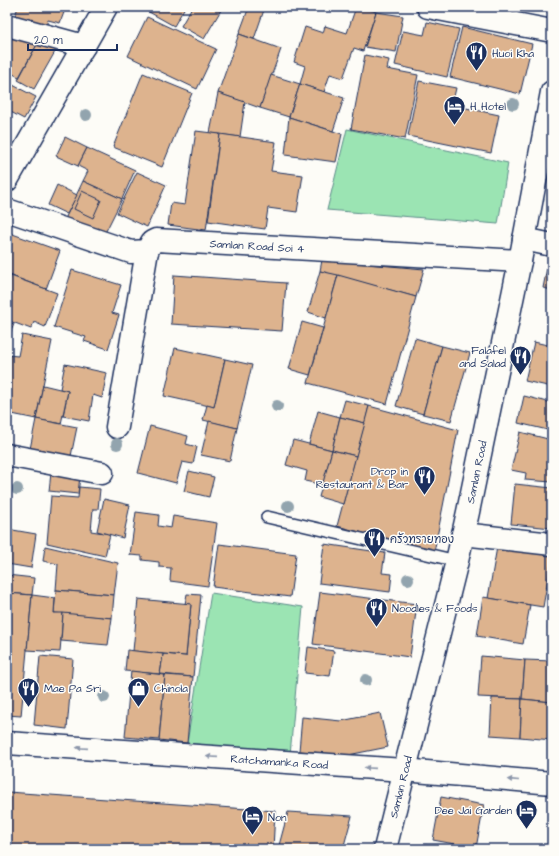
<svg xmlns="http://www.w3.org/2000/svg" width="559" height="856" viewBox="0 0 559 856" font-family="'Architects Daughter','Playpen Sans Thai',sans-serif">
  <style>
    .green { fill: #9be4b3; stroke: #5b8a88 }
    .building { fill: #ddb38e; stroke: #1b2f5e }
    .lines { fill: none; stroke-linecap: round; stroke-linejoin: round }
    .service-casing { stroke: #1b2f5e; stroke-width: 14 }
    .minor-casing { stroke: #1b2f5e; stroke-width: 25 }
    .tertiary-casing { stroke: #1b2f5e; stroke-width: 25 }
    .service { stroke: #fdfcf7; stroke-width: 11 }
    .minor { stroke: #fdfcf7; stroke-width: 22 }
    .tertiary { stroke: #fdfcf7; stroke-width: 22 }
    .tree { fill: #92a4ae }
    .oneway { fill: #8c96aa }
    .labels { text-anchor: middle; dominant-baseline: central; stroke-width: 3; stroke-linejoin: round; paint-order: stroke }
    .poi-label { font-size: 11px; fill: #1b2f5e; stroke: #fdfcf7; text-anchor: start }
    .street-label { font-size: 11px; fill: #1b2f5e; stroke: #fdfcf7 }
  </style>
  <rect width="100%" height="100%" fill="#fdfcf7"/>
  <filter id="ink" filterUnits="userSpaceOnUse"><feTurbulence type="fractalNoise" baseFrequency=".025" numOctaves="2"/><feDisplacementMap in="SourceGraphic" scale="8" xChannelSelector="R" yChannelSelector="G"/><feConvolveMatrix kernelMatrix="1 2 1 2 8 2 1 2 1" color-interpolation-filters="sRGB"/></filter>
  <g filter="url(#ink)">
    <g class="green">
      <path d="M347,129L508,163L498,224L327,210Z"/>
      <path d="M211,593L303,607L290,755L187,743Z"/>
    </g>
    <g class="building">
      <path d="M18,7H66L60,23L48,20L46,26L15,16Z"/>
      <path d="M140,7H185L174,26Z"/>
      <path d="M192,7H215L221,10L204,39L181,26Z"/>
      <path d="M249,7H265L254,39L239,34Z"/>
      <path d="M356,7H364L376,12L363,51L354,48L343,78L330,74L324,92L300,84L305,66L294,62L305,27L323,33L325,26L347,33Z"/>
      <path d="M376,12L403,16L396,52L365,47Z"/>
      <path d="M147,17L216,49L197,89L128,56Z"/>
      <path d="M427,22L459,29L447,77L395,65L403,31L424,35Z"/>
      <path d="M462,27L532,44L520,94L450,77Z"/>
      <path d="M7,29L39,41L19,77L7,71Z"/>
      <path d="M239,34L281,49L260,108L218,93Z"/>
      <path d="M39,41L56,50L34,89L18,80Z"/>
      <path d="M365,55L389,60L387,69L418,75L405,139L351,129Z"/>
      <path d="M143,73L192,93L162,167L113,147Z"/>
      <path d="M271,75L300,84L289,117L260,108Z"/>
      <path d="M419,81L456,88L452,105L499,115L491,153L408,136Z"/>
      <path d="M7,82L36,97L24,119L7,110Z"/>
      <path d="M300,84L344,98L333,131L289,117Z"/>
      <path d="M218,93L245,102L240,137L210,133Z"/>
      <path d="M289,117L342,134L336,162L285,155Z"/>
      <path d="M196,131L220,134L206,230L168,225L171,203L185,205Z"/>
      <path d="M220,134L276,142L271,171L303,175L297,212L268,208L265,229L208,221Z"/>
      <path d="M65,137L87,148L78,166L56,156Z"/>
      <path d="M87,148L135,170L122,199L83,181L88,171L78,166Z"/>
      <path d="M137,172L166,185L147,227L117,213Z"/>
      <path d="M83,181L122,199L103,237L65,219Z"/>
      <path d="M57,185L77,195L67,214L48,205Z"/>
      <path d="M82,191L101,200L93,218L74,209Z"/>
      <path d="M7,232L60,251L46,289L7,274Z"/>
      <path d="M551,248H552V290L543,288Z"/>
      <path d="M322,260L424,269L416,297L320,271Z"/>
      <path d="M72,270L121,285L112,313L119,315L108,349L84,341L86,337L54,327Z"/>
      <path d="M320,271L338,275L326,318L308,312Z"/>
      <path d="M174,275L286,283L282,331L171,324Z"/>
      <path d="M338,275L416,297L387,404L308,383Z"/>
      <path d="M11,276L57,293L45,327L34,322L31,329L7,320V287Z"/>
      <path d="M7,322L14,324L7,341Z"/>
      <path d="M302,322L323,328L310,375L289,369Z"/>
      <path d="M22,335L52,341L36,419L7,413V359L8,355L18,356Z"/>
      <path d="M415,338L442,346L423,414L396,406Z"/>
      <path d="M534,342L552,346V387L525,381Z"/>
      <path d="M442,346L470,353L451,421L423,414Z"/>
      <path d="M175,348L225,359L214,407L164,396Z"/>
      <path d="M225,359L252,365L237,428L203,420L207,405L214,407Z"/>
      <path d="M65,364L107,373L102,398L93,395L89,421L63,416L68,391L60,389Z"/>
      <path d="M43,385L68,391L61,424L36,419Z"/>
      <path d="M524,396L552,403V431L518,423Z"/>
      <path d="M345,400L369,406L365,423L340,417Z"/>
      <path d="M369,406L458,430L434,552L337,526Z"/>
      <path d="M318,411L340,417L332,450L309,444Z"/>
      <path d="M340,417L365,423L356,456L332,450Z"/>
      <path d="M36,419L77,427L71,456L64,454L63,461L29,454Z"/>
      <path d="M209,421L237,428L230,461L201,455Z"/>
      <path d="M150,426L188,436L186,444L197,447L193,464L182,462L176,483L138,473Z"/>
      <path d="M520,432L552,440V482L525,480L526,473L511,470Z"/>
      <path d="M293,440L332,450L323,485L305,481L307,471L286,465Z"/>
      <path d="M332,450L356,456L343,504L319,497Z"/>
      <path d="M189,471L214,477L209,497L184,491Z"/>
      <path d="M51,473L80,476L78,494L49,491Z"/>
      <path d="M515,484L552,488V528L511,524Z"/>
      <path d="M79,487L100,489L98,509H93L91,531L110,534L105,556L47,543L51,496L78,498Z"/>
      <path d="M104,499L130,505L123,538L97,531Z"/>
      <path d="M136,512L159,515L158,526L171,528L173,516L217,523L208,586L170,581L171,568L159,567V562L142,560V556L130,555Z"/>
      <path d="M7,529L36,534L31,568L7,564Z"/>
      <path d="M219,544L296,554L290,597L213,587Z"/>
      <path d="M324,544L385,553L382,573L392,574L390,592L319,583Z"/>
      <path d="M45,546L118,563L114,595L56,590L58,564L43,561Z"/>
      <path d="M497,547L552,556L543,607L488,598Z"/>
      <path d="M7,575L34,578L32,595L7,593Z"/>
      <path d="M552,583V629H548Z"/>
      <path d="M56,590L114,595L112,618L54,613Z"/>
      <path d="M320,592L417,604L410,657L313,644Z"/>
      <path d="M7,593L32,595L21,716L7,715Z"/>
      <path d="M187,594L201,595L193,677L160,674L163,654L186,656L191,604H185Z"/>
      <path d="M32,595L55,598L54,613H63L60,652L27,650Z"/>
      <path d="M483,597L530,605L523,644L477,636Z"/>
      <path d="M138,599L191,604L186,656L133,651Z"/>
      <path d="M63,613L112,618L108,645L61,641Z"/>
      <path d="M308,647L334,651L330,676L305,673Z"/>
      <path d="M127,650L163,654L160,674L125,671Z"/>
      <path d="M40,656L73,659L67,729L34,725Z"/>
      <path d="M481,656L525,660L522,699L478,697Z"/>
      <path d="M525,660L552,661V702L522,699Z"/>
      <path d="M131,671L165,675L159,740L125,737Z"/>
      <path d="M165,675L193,677L187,743L159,740Z"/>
      <path d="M492,698L522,699L520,737L490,735Z"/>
      <path d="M522,699L552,702V740L520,737Z"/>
      <path d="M380,713L388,747L348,755L299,751L302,717L341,721Z"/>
      <path d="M8,792L275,811L273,849H7Z"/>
      <path d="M441,797L484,805L476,848L433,840Z"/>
      <path d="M288,812L352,816L343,849H278Z"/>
      <path d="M425,845L446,849H424Z"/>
    </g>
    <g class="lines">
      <defs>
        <path id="service" d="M267,517L457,561"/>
        <g id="minor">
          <path d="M428,7L552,31"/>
          <path d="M7,25L84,46"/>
          <path d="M7,180L106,7"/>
          <path id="s1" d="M7,210L131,252L147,251L152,242L156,240L520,261"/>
          <path d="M524,239L552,245"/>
          <path d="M117,427L147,251"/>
          <path d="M7,455L102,473"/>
          <path d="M463,534L552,544"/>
        </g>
        <g id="tertiary">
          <path id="s2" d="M7,743L404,770L552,783"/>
          <path id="s3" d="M385,849L457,561L468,512L520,261L552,92"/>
        </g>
      </defs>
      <use href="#service" class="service-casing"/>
      <use href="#minor" class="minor-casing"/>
      <use href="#tertiary" class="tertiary-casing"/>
      <use href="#service" class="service"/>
      <use href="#minor" class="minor"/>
      <use href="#tertiary" class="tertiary"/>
    </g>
    <g class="tree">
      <circle cx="513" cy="104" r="6"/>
      <circle cx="86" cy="115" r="6"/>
      <circle cx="277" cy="406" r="6"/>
      <circle cx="117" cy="444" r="6"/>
      <circle cx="17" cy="489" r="6"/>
      <circle cx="288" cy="506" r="6"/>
      <circle cx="408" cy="579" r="6"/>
      <circle cx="366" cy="680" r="6"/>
      <circle cx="104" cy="697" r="6"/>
    </g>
    <defs><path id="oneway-solid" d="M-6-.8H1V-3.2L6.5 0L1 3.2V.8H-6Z"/></defs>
    <g class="oneway">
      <use href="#oneway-solid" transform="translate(82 748) rotate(-176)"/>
      <use href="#oneway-solid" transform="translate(212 757) rotate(-176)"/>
      <use href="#oneway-solid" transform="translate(370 768) rotate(-176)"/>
      <use href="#oneway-solid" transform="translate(513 780) rotate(-175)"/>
    </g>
  </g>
  <defs>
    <symbol id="restaurant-pin" viewBox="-11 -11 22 30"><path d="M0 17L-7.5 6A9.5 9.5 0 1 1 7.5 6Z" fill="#1b2f5e" stroke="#fdfcf7"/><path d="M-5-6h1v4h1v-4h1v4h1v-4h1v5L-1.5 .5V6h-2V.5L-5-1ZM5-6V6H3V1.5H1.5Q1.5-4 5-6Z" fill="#fff"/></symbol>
    <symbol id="hotel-pin" viewBox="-11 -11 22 30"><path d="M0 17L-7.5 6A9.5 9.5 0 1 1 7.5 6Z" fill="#1b2f5e" stroke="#fdfcf7"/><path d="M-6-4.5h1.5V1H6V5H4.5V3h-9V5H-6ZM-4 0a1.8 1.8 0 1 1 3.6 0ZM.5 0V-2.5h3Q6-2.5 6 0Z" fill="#fff"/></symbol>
    <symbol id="shop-pin" viewBox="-11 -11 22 30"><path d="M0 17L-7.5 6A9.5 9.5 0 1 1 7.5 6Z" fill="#1b2f5e" stroke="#fdfcf7"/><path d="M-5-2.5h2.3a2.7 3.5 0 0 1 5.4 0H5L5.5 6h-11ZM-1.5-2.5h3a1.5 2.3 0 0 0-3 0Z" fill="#fff"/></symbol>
  </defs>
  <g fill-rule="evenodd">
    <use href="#restaurant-pin" x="464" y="40" width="25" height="34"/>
    <use href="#hotel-pin" x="442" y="94" width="25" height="34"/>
    <use href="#restaurant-pin" x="508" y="344" width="25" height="34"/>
    <use href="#restaurant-pin" x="412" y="464" width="25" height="34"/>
    <use href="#restaurant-pin" x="362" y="526" width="25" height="34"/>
    <use href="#restaurant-pin" x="364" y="596" width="25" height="34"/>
    <use href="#restaurant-pin" x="16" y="676" width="25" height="34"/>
    <use href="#shop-pin" x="126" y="676" width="25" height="34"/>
    <use href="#hotel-pin" x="514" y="798" width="25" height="34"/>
    <use href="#hotel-pin" x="240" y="804" width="25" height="34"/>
  </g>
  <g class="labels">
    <g class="poi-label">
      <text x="492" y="53">Huoi Kha</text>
      <text x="470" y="106">H Hotel</text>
      <text x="506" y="350" text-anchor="end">Falafel<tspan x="506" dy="13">and Salad</tspan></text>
      <text x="408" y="471" text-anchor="end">Drop in<tspan x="408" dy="13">Restaurant &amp; Bar</tspan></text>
      <text x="390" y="539">ครัวทรายทอง</text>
      <text x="392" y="608">Noodles &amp; Foods</text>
      <text x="44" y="688">Mae Pa Sri</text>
      <text x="154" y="688">Chinola</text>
      <text x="512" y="810" text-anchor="end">Dee Jai Garden</text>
      <text x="268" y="817">Non</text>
    </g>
    <g class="street-label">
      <text stroke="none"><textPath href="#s1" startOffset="263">Samlan Road Soi 4</textPath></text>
      <text stroke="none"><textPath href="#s3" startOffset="388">Samlan Road</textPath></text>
      <text stroke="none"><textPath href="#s2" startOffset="273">Ratchamanka Road</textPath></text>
      <text stroke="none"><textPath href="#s3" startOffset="64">Samlan Road</textPath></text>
    </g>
  </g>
  <rect width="559" height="856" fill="none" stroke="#fdfcf7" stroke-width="24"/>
  <rect x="12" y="12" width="535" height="832" fill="none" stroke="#1b2f5e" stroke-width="1.5" filter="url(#ink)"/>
  <path d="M28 44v6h89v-6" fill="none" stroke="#1b2f5e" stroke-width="2"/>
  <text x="34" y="44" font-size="12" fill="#1b2f5e" stroke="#fdfcf7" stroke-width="3" paint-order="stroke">20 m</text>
</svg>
